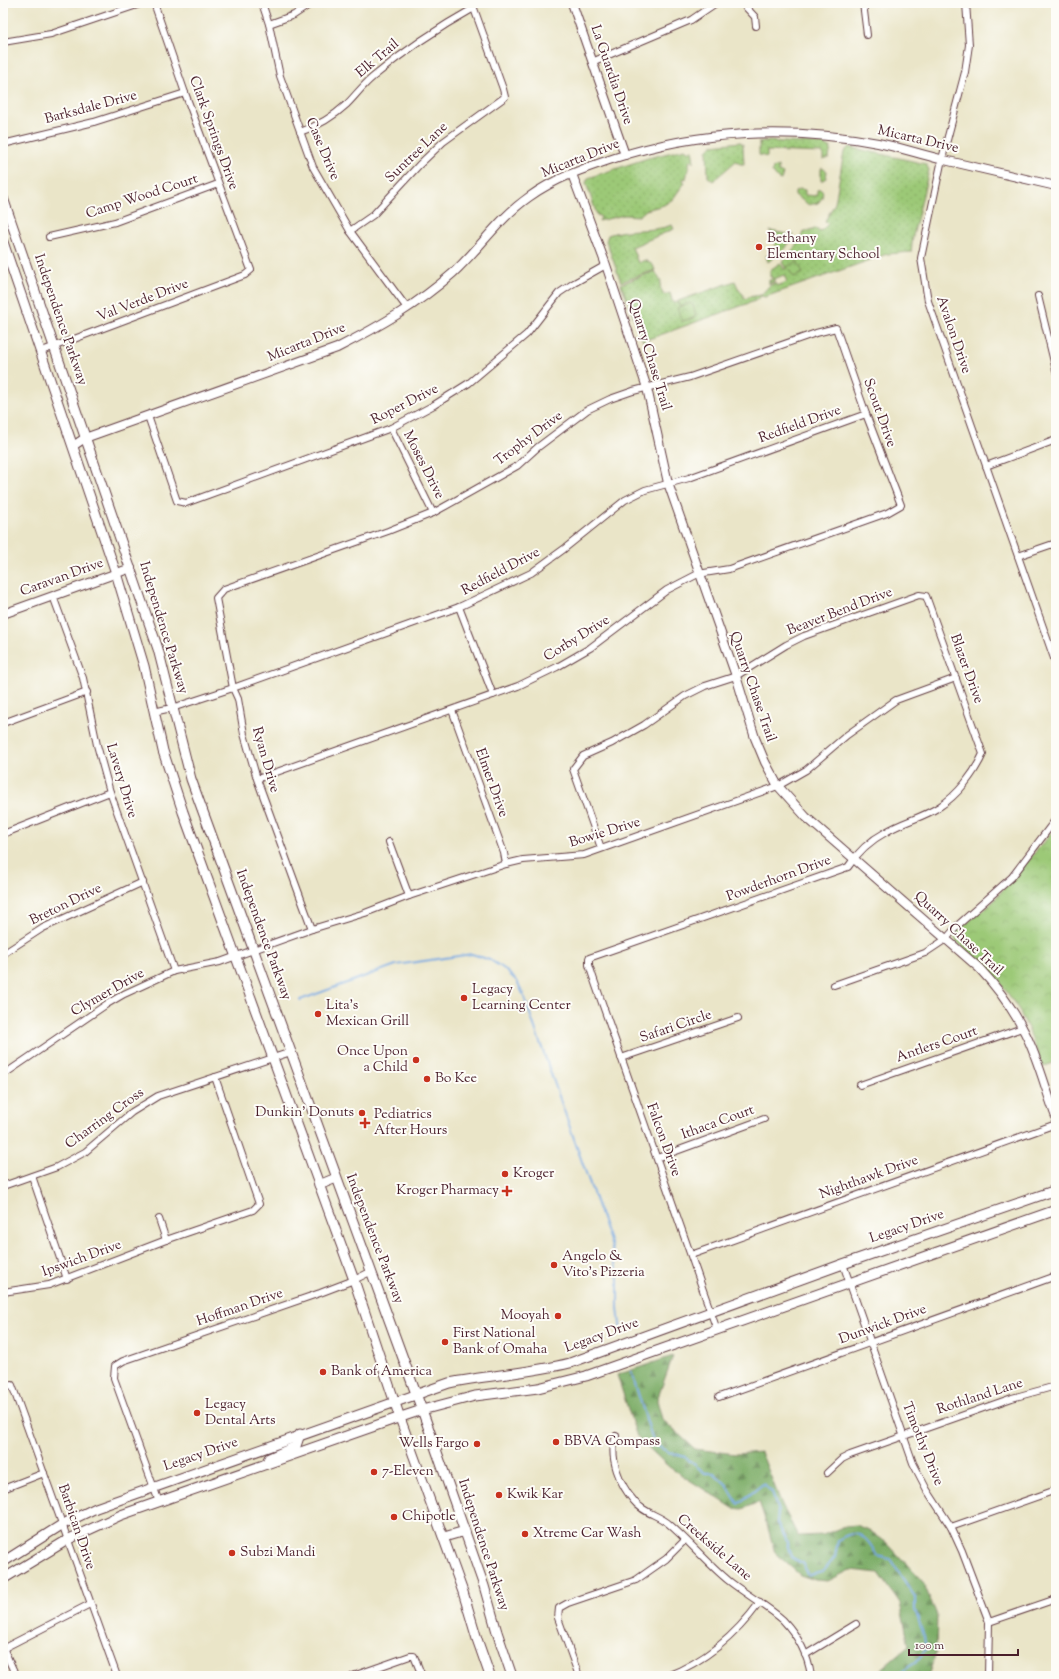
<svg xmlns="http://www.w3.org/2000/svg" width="1059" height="1679" viewBox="0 0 1059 1679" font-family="'Sorts Mill Goudy',serif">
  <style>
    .grass { fill: url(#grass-dots); stroke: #737451 }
    .forest { fill: url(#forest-firs); stroke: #64664a }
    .park { fill: url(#park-crowns); stroke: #737451 }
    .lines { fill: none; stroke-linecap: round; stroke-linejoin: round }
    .stream { stroke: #76a8e1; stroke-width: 2 }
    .minor-casing { stroke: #623d43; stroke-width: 8 }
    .tertiary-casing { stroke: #623d43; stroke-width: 10 }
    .secondary-casing { stroke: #623d43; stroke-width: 11 }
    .minor { stroke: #fff; stroke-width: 6 }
    .tertiary { stroke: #fff; stroke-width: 8 }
    .secondary { stroke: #fff; stroke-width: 9 }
    .poi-dot { fill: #c8321e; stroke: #fdfcf7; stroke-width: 1.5 }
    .labels { text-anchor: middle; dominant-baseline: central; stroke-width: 4; stroke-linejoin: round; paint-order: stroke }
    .street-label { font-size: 14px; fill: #4a1f2b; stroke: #fdfcf7 }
    .poi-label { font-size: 14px; fill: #4a1f2b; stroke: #fdfcf7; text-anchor: start }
  </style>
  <defs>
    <pattern id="grass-dots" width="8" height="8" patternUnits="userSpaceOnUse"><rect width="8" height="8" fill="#9cc977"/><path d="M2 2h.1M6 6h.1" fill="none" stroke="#88ac67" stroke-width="1.8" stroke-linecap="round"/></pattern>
    <pattern id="forest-firs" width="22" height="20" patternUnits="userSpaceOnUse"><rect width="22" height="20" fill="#7dad68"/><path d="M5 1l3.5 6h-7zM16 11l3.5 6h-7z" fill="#688c56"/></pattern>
    <pattern id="park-crowns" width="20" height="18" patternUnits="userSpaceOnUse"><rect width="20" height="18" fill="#9cc977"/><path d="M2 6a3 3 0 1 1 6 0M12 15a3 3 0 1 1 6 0" fill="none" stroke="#88ac67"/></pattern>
  </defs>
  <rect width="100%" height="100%" fill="#fdfcf7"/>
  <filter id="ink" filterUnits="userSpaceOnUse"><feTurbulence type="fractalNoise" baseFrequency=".025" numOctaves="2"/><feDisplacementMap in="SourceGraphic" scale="8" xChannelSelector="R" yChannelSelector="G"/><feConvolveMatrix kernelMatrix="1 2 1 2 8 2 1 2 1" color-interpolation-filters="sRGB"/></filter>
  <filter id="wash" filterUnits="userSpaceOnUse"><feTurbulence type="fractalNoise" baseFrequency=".012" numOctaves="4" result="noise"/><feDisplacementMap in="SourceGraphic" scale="16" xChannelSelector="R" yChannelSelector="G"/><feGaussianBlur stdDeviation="0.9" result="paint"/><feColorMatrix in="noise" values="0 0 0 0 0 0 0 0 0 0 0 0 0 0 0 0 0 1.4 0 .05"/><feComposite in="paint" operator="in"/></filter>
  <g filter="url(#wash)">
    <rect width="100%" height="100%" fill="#eae5c8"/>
    <g class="grass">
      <path d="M764,141L824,144L826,147H831L829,158L823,160V153L767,151V157L759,155V142L760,145V142Z"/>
      <path d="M741,142L743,145L744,164H740L736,161L713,181L708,177L707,150L712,145Z"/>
      <path d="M849,147L926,164L929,170L913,236L911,252L887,254L765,297L761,296L755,301L643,341L621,284L655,271L661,282L660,287L664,295L670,293L673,303L677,302L679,306L678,301L735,281L739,290L744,295L743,298L747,299L748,297L761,295L769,286L775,283L777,286L787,282L784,275L774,279V282L769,284V280H772V277H770V270L780,263L784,269H786L782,262L792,252L803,233L815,228L820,232L828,224L825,221L835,203L844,152Z"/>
      <path d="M685,149L689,152L692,149L694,162L690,160L686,179L684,178L683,181L685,182L673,199L664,205L646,210L639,216L624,215L599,221L601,217L597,215L586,183L588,178L648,158Z"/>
      <path d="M778,166V172L783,173L781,180L778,179L772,172L773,168Z"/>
      <path d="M822,168L827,171L826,178L821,181V169Z"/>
      <path d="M800,189L805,190V195L817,196V190L820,189L823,192L822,198L818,203L809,205L795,195V191Z"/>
      <path d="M672,225L674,229L632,247L638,263L645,260L653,265L655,270L621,282L606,241L608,235C629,227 651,233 672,225Z"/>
      <path d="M770,231L794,235L785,249L768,262L766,256L778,253Z"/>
    </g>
    <path class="forest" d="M673,1356L657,1400L662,1419L695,1449L736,1454L761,1452L783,1507L798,1536L823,1535L845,1526L855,1525L869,1530L887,1543L923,1582L937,1615L936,1653L929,1673L924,1676H873L909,1646L900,1603L879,1573L850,1570L828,1581L815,1580L800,1575L775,1553L768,1528L759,1502L742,1509L733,1508L669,1467L637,1437L617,1375Z"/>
    <g class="park">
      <path d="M797,261L803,273L794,277L787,267Z"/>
      <path d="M690,303L693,305L696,315L693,318L682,321L677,308Z"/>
      <path d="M1056,828V1062L1042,1067C1024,1008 1004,981 957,942L954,935L960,928L989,906Z"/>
    </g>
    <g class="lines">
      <g class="stream">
        <path d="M300,1000L396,965L472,954L490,960L503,968L517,981L523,994L611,1244L618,1278V1308L621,1333"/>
        <path d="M631,1371L654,1444L668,1452L685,1457L705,1473H714L727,1485L738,1504L763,1484L772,1492L778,1512L777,1523L785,1537L791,1557L802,1563L809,1575L823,1572L835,1557L838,1540C858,1526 868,1538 877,1556L890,1559L915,1597V1610L924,1636L926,1649L915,1663L893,1676"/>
      </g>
    </g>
  </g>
  <g filter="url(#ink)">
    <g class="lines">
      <defs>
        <g id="minor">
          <path d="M262,3L269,24L280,76L313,167L350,231L407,308"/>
          <path d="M742,3L755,17L756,26"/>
          <path d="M863,3L867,35"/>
          <path d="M966,3L969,45L965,72L942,159L921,258L928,301L1056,664"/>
          <path d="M269,24L294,15L312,3"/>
          <path d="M3,42L51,34L143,3"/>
          <path d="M592,62L691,20L716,3"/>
          <path d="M300,132C318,126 333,117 347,104C356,95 363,85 373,77C404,51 438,28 474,8"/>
          <path d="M3,144L94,122L185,93"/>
          <path d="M350,231L373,215L419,165L443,142L505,97L503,89L472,3"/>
          <path d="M49,237L115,222L218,184"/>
          <path d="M1038,296L1056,370"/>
          <path d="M42,351L245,275L251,270L185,93L154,3"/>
          <path d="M148,416L177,501L186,503L391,428L434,405L469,383L527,334L559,293L574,283L606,265"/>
          <path d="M391,428L433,513"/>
          <path d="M986,466L1056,440"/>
          <path d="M1018,556L1056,543"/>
          <path d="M53,596L83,678L97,745L110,792L174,971"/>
          <path d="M459,607L493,695"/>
          <path d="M452,710L504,853L506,864"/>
          <path d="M153,712L172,708L233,688L459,607L531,573L564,549L625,500L645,490L689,478L866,414"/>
          <path d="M3,723L87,692"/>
          <path d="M257,779L518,686L557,667L590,648L667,590L698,574L729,569L887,513L901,505L866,414L836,328L816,333L690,377L633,391L610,399L587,410L538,447L517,466L433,513L388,531L224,589L216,598L233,688L238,699L244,734L257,779L312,929"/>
          <path d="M3,834L110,792"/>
          <path d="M389,842L409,896"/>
          <path d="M601,848L573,769L583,756L612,743L644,725L685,696L705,686L736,676L786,645L804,636L919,595L926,596L983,754C974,774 958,795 939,807C922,818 902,822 886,832C871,840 857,853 848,867L589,958V965L595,983L717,1330"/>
          <path d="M3,954L43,928L143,882"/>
          <path d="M834,985L925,953L946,939L958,925L1012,877L1056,819"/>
          <path d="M621,1058L738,1018"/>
          <path d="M3,1075L107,1004L124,994L174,971L220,962L312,929L365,913L409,896L506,864L523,860L584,855L778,786L806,770L847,735L896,700L956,678"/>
          <path d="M860,1085L1022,1028"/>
          <path d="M657,1158L764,1119"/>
          <path d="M32,1176L67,1279"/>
          <path d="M3,1186L57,1167L85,1152L132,1112L158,1096L291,1052"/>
          <path d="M159,1219L166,1240"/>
          <path d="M691,1255L1056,1124"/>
          <path d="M843,1264L913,1463L927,1490L951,1527L962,1551L989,1622L988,1676"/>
          <path d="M3,1292L49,1285L166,1240L253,1210L259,1204L215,1077"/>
          <path d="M3,1389L12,1385L117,1676"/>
          <path d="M719,1397L1056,1276"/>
          <path d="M616,1436C608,1457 620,1485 634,1501C643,1513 659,1515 669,1524C690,1542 708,1564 729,1581C747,1595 767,1606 783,1620C798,1636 808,1655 811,1676"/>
          <path d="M827,1473L842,1459L850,1455L1012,1398L1056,1386"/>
          <path d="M3,1489L44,1473"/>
          <path d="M159,1502L114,1378L115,1366L123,1361L320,1293L354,1280L372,1271"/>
          <path d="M951,1527L1056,1490"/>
          <path d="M989,1622L1056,1599"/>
          <path d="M805,1655L856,1624"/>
          <path d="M16,1676L4,1650L6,1647L90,1604"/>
          <path d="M353,1676L410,1656H414L422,1676"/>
          <path d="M579,1676L558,1618L559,1608L568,1603L636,1580L666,1559L685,1540"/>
          <path d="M667,1676C706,1661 736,1635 760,1602"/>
        </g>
        <g id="tertiary">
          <path d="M572,3L625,155"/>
          <path d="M572,174L606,265L647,388L668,483L736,676L755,738L765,762L778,786L806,817L979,968C998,988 1013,1009 1025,1033C1038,1058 1046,1091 1056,1117"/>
          <path d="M73,446L85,438L337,348C380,326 417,305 453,273C480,248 499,218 529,197C555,178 585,168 615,158C700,130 791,127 878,143C899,147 919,154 940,159C978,168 1017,177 1056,186"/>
          <path d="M3,614L131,568"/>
        </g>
        <g id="secondary">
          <path d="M3,198L158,649L191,779L426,1421L484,1586L497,1632L512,1676"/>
          <path d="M3,242L116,573L144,666L163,751L183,812L354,1280L400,1418L463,1592L477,1639L490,1676"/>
          <path d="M319,1185L336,1178"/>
          <path d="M266,1464L269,1458L296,1446L300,1434"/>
          <path d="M444,1537L465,1531"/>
          <path d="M3,1562L63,1524L96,1508L449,1383C489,1375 530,1373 570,1363L843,1264L1056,1190"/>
          <path d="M3,1579L69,1539L121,1515L392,1420L422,1410L475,1396L538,1388L586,1376L1056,1210"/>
        </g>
      </defs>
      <use href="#minor" class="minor-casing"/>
      <use href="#tertiary" class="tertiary-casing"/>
      <use href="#secondary" class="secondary-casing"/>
      <use href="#minor" class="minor"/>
      <use href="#tertiary" class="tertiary"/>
      <use href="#secondary" class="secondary"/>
    </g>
  </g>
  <g class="poi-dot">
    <circle cx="759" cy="247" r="4"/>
    <circle cx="464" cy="998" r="4"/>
    <circle cx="318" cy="1014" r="4"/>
    <circle cx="416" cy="1060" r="4"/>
    <circle cx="427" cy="1079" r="4"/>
    <circle cx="362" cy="1113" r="4"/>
    <path d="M363 1117h4v4h4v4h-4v4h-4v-4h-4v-4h4z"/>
    <circle cx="505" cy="1174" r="4"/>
    <path d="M505 1185h4v4h4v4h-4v4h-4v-4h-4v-4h4z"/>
    <circle cx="554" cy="1265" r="4"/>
    <circle cx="558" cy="1316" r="4"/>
    <circle cx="445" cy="1342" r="4"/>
    <circle cx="323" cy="1372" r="4"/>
    <circle cx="197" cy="1413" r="4"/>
    <circle cx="556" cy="1442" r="4"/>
    <circle cx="477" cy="1444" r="4"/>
    <circle cx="374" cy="1472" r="4"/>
    <circle cx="499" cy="1495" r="4"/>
    <circle cx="394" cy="1517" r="4"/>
    <circle cx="525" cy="1534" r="4"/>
    <circle cx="232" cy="1553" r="4"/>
  </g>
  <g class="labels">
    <g class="street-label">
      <text transform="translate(378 59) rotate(-40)">Elk Trail</text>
      <text transform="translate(611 75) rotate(71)">La Guardia Drive</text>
      <text transform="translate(91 108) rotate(-15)">Barksdale Drive</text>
      <text transform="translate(213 133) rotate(70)">Clark Springs Drive</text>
      <text transform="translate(918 140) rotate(13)">Micarta Drive</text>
      <text transform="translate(322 149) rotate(67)">Case Drive</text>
      <text transform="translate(417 153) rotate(-44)">Suntree Lane</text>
      <text transform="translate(581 159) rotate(-22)">Micarta Drive</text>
      <text transform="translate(142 197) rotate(-18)">Camp Wood Court</text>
      <text transform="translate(143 301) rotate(-21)">Val Verde Drive</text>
      <text transform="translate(60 320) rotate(71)">Independence Parkway</text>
      <text transform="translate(953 335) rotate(71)">Avalon Drive</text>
      <text transform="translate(307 343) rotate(-22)">Micarta Drive</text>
      <text transform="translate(649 355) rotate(73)">Quarry Chase Trail</text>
      <text transform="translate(405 405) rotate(-27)">Roper Drive</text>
      <text transform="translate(879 413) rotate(70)">Scout Drive</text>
      <text transform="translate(800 425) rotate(-20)">Redfield Drive</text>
      <text transform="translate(529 439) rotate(-37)">Trophy Drive</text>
      <text transform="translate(423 465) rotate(63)">Moses Drive</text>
      <text transform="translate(501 572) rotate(-28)">Redfield Drive</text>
      <text transform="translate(62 578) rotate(-20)">Caravan Drive</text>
      <text transform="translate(840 612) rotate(-21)">Beaver Bend Drive</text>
      <text transform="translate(163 628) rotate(73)">Independence Parkway</text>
      <text transform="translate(577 639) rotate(-32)">Corby Drive</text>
      <text transform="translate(966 669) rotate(70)">Blazer Drive</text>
      <text transform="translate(752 687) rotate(71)">Quarry Chase Trail</text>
      <text transform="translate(265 760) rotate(74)">Ryan Drive</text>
      <text transform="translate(121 781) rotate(73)">Lavery Drive</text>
      <text transform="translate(491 783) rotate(70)">Elmer Drive</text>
      <text transform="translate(605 833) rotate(-17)">Bowie Drive</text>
      <text transform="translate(779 879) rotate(-20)">Powderhorn Drive</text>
      <text transform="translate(66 905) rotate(-26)">Breton Drive</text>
      <text transform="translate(958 934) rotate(43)">Quarry Chase Trail</text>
      <text transform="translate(263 935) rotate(70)">Independence Parkway</text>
      <text transform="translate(108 993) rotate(-30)">Clymer Drive</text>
      <text transform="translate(676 1027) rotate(-19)">Safari Circle</text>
      <text transform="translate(937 1045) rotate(-19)">Antlers Court</text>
      <text transform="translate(105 1119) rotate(-36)">Charring Cross</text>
      <text transform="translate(718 1123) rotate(-20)">Ithaca Court</text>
      <text transform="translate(663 1140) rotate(70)">Falcon Drive</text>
      <text transform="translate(869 1178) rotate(-20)">Nighthawk Drive</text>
      <text transform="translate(907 1227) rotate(-19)">Legacy Drive</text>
      <text transform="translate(374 1239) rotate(69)">Independence Parkway</text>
      <text transform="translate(82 1259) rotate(-20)">Ipswich Drive</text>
      <text transform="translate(240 1308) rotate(-19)">Hoffman Drive</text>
      <text transform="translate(883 1325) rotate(-20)">Dunwick Drive</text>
      <text transform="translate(602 1336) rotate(-20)">Legacy Drive</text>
      <text transform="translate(980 1397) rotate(-18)">Rothland Lane</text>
      <text transform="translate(922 1444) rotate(68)">Timothy Drive</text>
      <text transform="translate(201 1455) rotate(-19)">Legacy Drive</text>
      <text transform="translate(76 1527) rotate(71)">Barbican Drive</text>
      <text transform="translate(483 1545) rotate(72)">Independence Parkway</text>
      <text transform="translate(714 1548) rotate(41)">Creekside Lane</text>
    </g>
    <g class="poi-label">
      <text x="767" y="239">Bethany<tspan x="767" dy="16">Elementary School</tspan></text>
      <text x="472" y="990">Legacy<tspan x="472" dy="16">Learning Center</tspan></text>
      <text x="326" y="1006">Lita's<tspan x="326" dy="16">Mexican Grill</tspan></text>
      <text x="408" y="1052" text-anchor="end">Once Upon<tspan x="408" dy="16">a Child</tspan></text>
      <text x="435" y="1079">Bo Kee</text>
      <text x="354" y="1113" text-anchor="end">Dunkin' Donuts</text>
      <text x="374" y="1115">Pediatrics<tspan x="374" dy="16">After Hours</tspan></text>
      <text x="513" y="1174">Kroger</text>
      <text x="499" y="1191" text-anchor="end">Kroger Pharmacy</text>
      <text x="562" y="1257">Angelo &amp;<tspan x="562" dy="16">Vito's Pizzeria</tspan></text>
      <text x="550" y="1316" text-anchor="end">Mooyah</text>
      <text x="453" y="1334">First National<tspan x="453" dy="16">Bank of Omaha</tspan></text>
      <text x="331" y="1372">Bank of America</text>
      <text x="205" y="1405">Legacy<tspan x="205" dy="16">Dental Arts</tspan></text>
      <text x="564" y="1442">BBVA Compass</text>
      <text x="469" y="1444" text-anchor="end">Wells Fargo</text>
      <text x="382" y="1472">7-Eleven</text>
      <text x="507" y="1495">Kwik Kar</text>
      <text x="402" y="1517">Chipotle</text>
      <text x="533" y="1534">Xtreme Car Wash</text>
      <text x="240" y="1553">Subzi Mandi</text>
    </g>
  </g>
  <rect width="1059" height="1679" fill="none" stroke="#fdfcf7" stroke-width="16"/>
  <path d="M909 1649v6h109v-6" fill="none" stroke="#4a1f2b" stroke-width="2"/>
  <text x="915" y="1649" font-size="12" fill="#4a1f2b" stroke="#fdfcf7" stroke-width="3" paint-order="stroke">100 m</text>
</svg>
